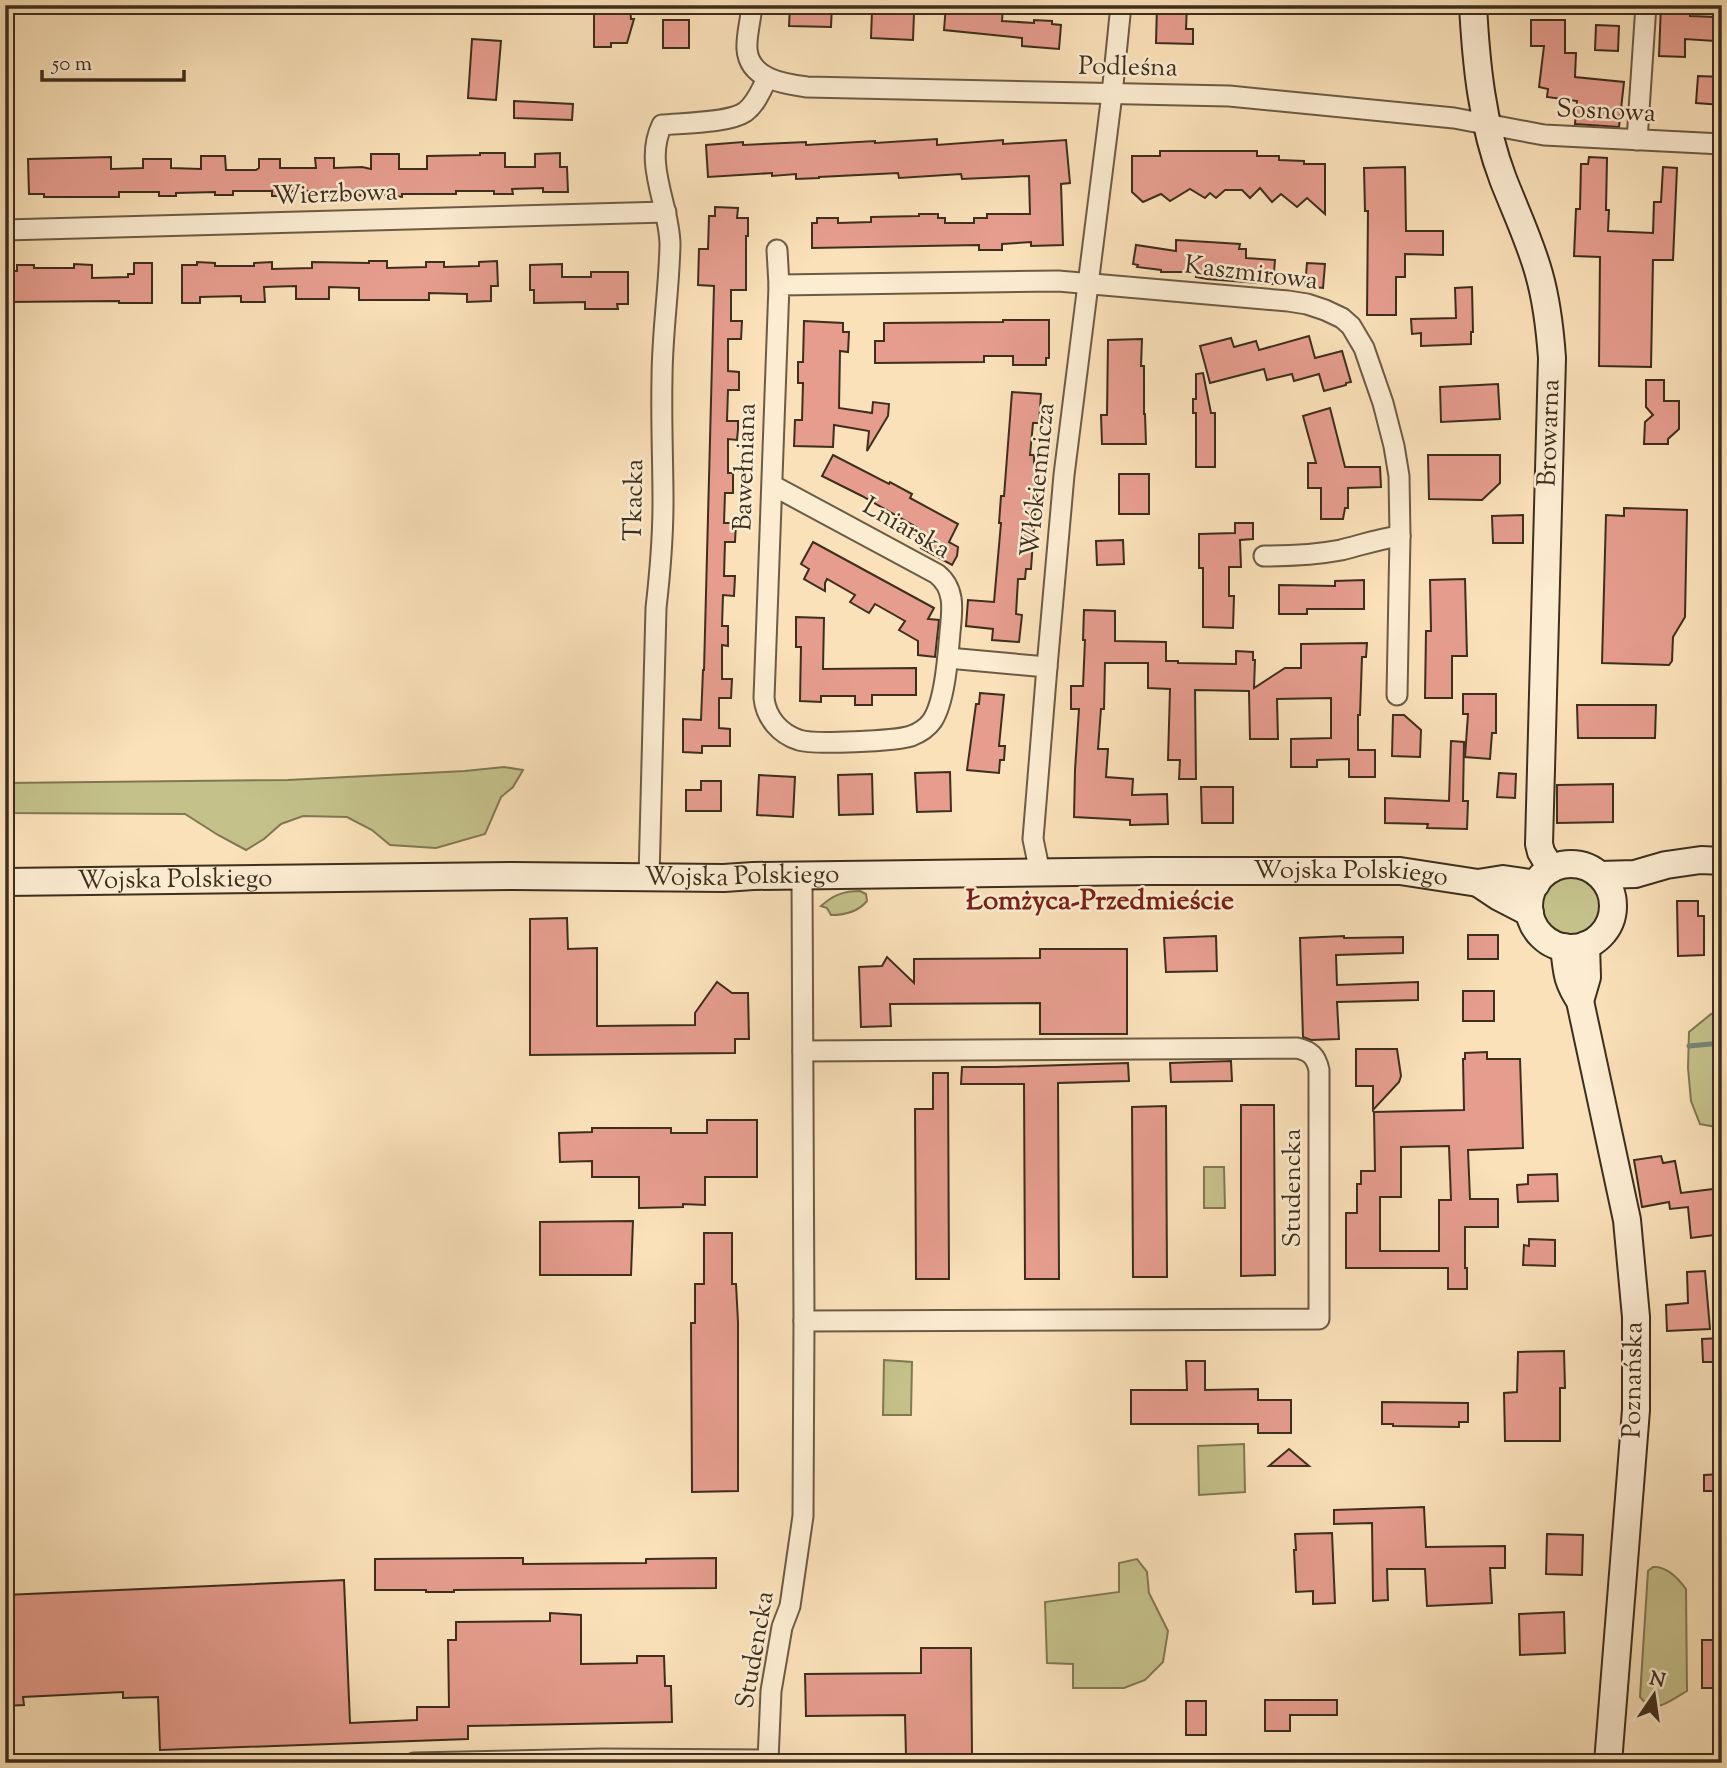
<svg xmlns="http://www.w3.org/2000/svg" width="1727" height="1768" viewBox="0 0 1727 1768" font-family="'Sorts Mill Goudy',serif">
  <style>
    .green { fill: #c4c18b; stroke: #807854; stroke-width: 2 }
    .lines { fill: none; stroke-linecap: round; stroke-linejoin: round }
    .stream { stroke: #778476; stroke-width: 5 }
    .building { fill: #e69d8e; stroke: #3d2e1d; stroke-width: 2; fill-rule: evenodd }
    .street-casing { stroke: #6c5b44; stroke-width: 23 }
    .secondary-casing { stroke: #3d2e1d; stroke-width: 30 }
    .street { stroke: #fcecd2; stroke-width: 19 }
    .secondary { stroke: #fcecd2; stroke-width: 26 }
    .labels { text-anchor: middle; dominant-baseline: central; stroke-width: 5; stroke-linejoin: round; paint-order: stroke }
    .street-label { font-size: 26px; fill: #3d2e1d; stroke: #fcecd2 }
    .neighbourhood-label { font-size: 28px; font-weight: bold; fill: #7a1f14; stroke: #fcecd2 }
  </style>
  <rect width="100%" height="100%" fill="#fae1b9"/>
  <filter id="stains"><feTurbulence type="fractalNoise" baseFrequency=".00286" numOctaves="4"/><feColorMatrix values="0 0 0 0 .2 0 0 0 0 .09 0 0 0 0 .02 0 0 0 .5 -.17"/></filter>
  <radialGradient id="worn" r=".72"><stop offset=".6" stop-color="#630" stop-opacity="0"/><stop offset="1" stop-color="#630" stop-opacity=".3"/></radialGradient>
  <g class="green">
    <path d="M504,767L523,770L513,787L501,797L485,834L436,848L390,845L372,830L347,817L303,816L281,824L264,839L246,850L218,835L185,814L5,813V783L288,780L465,771Z"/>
    <circle cx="1571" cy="906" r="29"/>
    <path d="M860,891L866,894L867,901C858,912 844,915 831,915L827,908L821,906C833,895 844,891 860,891Z"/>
    <path d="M1722,1012V1128L1700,1124L1691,1101L1688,1068L1689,1032L1711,1014Z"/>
    <path d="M1204,1167H1224L1225,1208H1204Z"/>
    <path d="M884,1360L912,1362L911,1415H883Z"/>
    <path d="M1244,1444L1245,1492L1199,1495L1198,1446Z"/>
    <path d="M1137,1559L1147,1572L1149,1593L1168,1631L1163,1662L1145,1680L1124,1688H1073V1664L1047,1663L1045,1602L1119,1592V1563Z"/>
    <path d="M1653,1567C1667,1566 1678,1578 1686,1589L1687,1691C1675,1698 1662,1708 1649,1707L1640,1697L1648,1571Z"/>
  </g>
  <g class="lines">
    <path class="stream" d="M1689,1046L1722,1043"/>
  </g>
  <g class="building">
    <path d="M594,5H630L631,19H634L627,43H611V47H594Z"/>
    <path d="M790,5H832L831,27L789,26Z"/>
    <path d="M946,5L1003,7L1002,21L1034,23V20L1052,21V24L1061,25L1059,49L1022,46V38L944,30Z"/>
    <path d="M1157,5H1187L1186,29H1193V44L1156,43Z"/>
    <path d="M1661,5H1691L1690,16L1716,17L1715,41L1685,39V57L1659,56Z"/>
    <path d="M872,11L914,13L913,40L871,38Z"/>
    <rect x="663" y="20" width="26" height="28"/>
    <path d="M1531,20H1565V53H1576L1575,77L1624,82L1619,127L1575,124L1577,101L1547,97L1548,89L1539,87L1544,46H1531Z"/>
    <path d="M1596,25L1619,26L1618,51L1595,50Z"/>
    <path d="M472,39L501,41L496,100L468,98Z"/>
    <path d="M1698,76L1722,77V105L1696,103Z"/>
    <path d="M514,101L573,104L572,120L514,118Z"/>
    <path d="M937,139V145L1003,140V144L1066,140L1070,183L1061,184L1063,245L1031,246V242L1002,244V250H979V245L812,248V223H817V218H838V223L871,222V217L919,216V214H938V218H945V223H974V218H987V214H1030L1029,176L962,179L961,174L899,178L898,173L819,177V178L796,179V174L772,176V173L708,177L706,145L743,142V145L806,142V145L875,141V143Z"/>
    <path d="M1160,151H1257V156H1279V160L1304,161V164H1325V214L1307,198L1297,207L1281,194L1272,202L1260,188L1250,198L1242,190H1225L1216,198L1210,193L1205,198L1190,189L1170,201L1161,194L1143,202L1132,192V156H1160Z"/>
    <path d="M480,153H505V167H535V154L560,153V167H567L568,192H543V188L512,189L513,194H494V191H456V194H402V197L384,195L329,196V191H291V196H272V191H233V195H215V192L176,193V196H159V192H119V197H44V194H29L28,159L111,157V169L143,168V159H171V168L201,169V156H225L226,170H256L259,168V159H280V168H316L315,158H334V168L362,167L371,169V154H399V169H427V156L480,155Z"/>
    <path d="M1589,157L1607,158L1606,210H1609L1608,231L1653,233L1654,202H1661L1663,167L1677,168L1673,260H1653L1651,367L1599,366L1600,257L1574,256L1576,209H1580L1581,164H1588Z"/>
    <path d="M1405,167L1406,231H1443V255L1405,254V277H1396V315H1367L1368,211H1365L1364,168Z"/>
    <path d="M715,207L738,208L737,218H748V236H746V290H731V321H742L741,339H728V371L739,372V390H728L727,421H738V429L737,440L728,439V473H733V493H725L724,523H736L735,542H725L724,576H735L734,596L723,595L722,626H728V646L722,645V679H732L731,698H719V728L730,729V746H702V753L683,752V719L701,720L703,670H704L714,286L698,285L699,249H708L709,216H715Z"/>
    <path d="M1176,240L1240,244L1239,249H1246V258L1275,260L1273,284L1207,279L1196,277L1197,272H1161V270L1137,267L1138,265L1133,264L1136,245L1176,251Z"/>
    <path d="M369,261H387V268L426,267V262H444V267L479,266V262L497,261L498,286H491V301L467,302V294L429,293V300H359V288L329,287V299H296V286L264,287L265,302H241V296L200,297V303H182V265H197V262L215,263V266H254V263L272,262V269L312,268V262L369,263Z"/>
    <path d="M134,263H152V303H119V301L5,302V271H17V265H34V268H74V264L92,265V278L128,277V274H134Z"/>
    <path d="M1307,263L1325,264L1323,288L1305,286Z"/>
    <path d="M562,264V277H591V272H628V304H617L618,309H585V302L534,303V290H530V265Z"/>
    <path d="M1472,287L1473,332H1471V344L1421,346V333L1412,334L1411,319L1456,318L1455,288Z"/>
    <path d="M1003,320H1049V358H1046V365H1013V356H984V362L875,363V341H884V323L1003,322Z"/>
    <path d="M804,321L843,323V332H849L848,352L840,351L839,408L872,413L873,402L889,404L888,416L867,451L869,431L834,425L833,447L794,446L795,420H802L803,383H798V362H803Z"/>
    <path d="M1309,336L1315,358L1342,351L1351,382L1346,383V385L1324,391L1319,374L1294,381L1292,374L1267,380L1264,369L1210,383L1200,346L1231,338L1234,347L1256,341L1259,350Z"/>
    <path d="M1142,339L1141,366H1144V414H1145L1146,444H1102L1101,415H1107L1108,340Z"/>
    <path d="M1203,373L1211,413H1215V467H1196V413H1193V399H1196V374Z"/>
    <path d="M1646,380H1664V401H1679V429L1668,439V444H1644L1645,422L1653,415L1646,407Z"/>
    <path d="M1498,384L1500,419L1441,422L1440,387Z"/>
    <path d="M1012,392L1041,394L1039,423H1033L1030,455H1034V464H1038L1036,496H1037L1036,512H1035L1031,569H1026L1025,579H1018L1016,614L1022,615L1019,642L992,640L993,629L966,626L968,600L994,602L1001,523H999L1001,496H1004Z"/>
    <path d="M1330,408L1345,467H1380L1381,487L1348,488V508H1345L1343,519H1321V488H1308V463H1316L1303,416Z"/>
    <path d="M833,455L889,484L890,482L912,494L910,498L958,524L949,542L958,547L957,556L952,565L921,548L926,539L913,533L916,527L862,496L822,476Z"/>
    <path d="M1428,455H1500V483L1482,500L1429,499Z"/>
    <rect x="1119" y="474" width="30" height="40"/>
    <path d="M1624,508L1687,510L1685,617L1673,637L1672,661L1669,665L1602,663L1606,515L1624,516Z"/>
    <path d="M1523,515V543H1493L1492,516Z"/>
    <path d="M1235,523H1253V539L1240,540L1241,567H1229V596H1234L1233,628L1203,627V568H1199V534L1235,533Z"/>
    <path d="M1123,540L1124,564L1097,565L1096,541Z"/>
    <path d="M813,542L934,608L928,619L939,620L935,657L918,655V641L899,630L905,621L875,604L869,613L850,602L855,595L827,579L825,583V591L804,579L809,569L801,564Z"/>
    <path d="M1465,579L1467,656H1452V698H1425L1426,631H1431L1430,580Z"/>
    <path d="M1364,580V609H1307V614H1279V585L1335,586V581Z"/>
    <path d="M1084,610L1115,611V641L1166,642V661H1178V663L1236,664V651L1253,652V660H1255L1254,688L1285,668H1301V644L1367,643L1366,657H1362L1360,715H1358V750H1375V777H1349V759L1317,760V767H1291V739L1331,738V698L1277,699L1278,739H1250L1249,691L1195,690L1196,779H1179L1180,760H1168L1170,689L1148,688V663H1105L1104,709H1101L1098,749H1108L1106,777L1133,779L1132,795L1167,794L1168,824L1130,825V820L1074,817L1075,770L1079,709H1071V686H1083L1085,640H1083Z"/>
    <path d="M796,617L824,618L823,669L916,668V695H872V705H855V696H821V702L800,701L801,647H796Z"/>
    <path d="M980,693L1004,695L999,746H1005L1004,760H1000L999,773L967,770L976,704H979Z"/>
    <path d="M1463,694H1496V733H1492L1490,759L1465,757L1468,714H1463Z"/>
    <path d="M1577,705H1656L1655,738H1578Z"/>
    <path d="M1393,715H1404L1421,730L1420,757L1392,756Z"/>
    <path d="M1451,741L1464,742L1463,801H1468L1467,829L1427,828L1428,824L1385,823V798L1449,801Z"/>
    <path d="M950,772L951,811L917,812L915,773Z"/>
    <path d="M1499,773L1516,774L1515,798L1497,797Z"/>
    <path d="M872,774L873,814L839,815L838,775Z"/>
    <path d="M759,775L795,777L793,817L757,815Z"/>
    <path d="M701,781H721V811H686V790H701Z"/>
    <path d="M1613,784V822L1557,823V785Z"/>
    <path d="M1201,787H1233V823H1202Z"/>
    <path d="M1677,901H1698V916H1704V955L1678,956Z"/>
    <path d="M567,918L568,949L597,948V1026L695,1025V1013L717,982L732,993H748L749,1039H735V1053L530,1055V919Z"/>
    <rect x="1468" y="935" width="30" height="24"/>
    <path d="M1216,936L1217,971L1166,972L1164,938Z"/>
    <path d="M1344,936V938L1403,937V953L1336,955L1337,985L1418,982V1000L1337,1002L1339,1039L1311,1040L1303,1037L1300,938Z"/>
    <path d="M1040,949H1127V1034H1040V1003L890,1004L891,1026L861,1027L859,967L882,966L887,957L914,983V959L1040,958Z"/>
    <rect x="1463" y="991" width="31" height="30"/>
    <path d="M1356,1049H1397L1401,1076L1399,1082L1373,1110V1086H1356Z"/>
    <path d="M1487,1052V1059H1520L1523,1148L1468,1150L1470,1199H1498V1227H1465V1268H1467V1289H1448V1268H1346V1213H1357V1184H1361V1171H1375L1374,1112L1464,1110L1463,1059H1465V1053ZM1449,1146L1451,1200H1439V1251H1380V1197H1401V1147Z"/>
    <path d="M1231,1061L1232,1081L1171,1082L1170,1063Z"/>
    <path d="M1128,1063L1129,1081L1058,1083L1059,1279H1025L1024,1084H961L962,1067H996Z"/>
    <path d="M933,1073H948L949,1279H916L915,1109H933Z"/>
    <path d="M1241,1105H1274L1275,1275L1241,1276Z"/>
    <path d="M1166,1106L1167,1277H1133L1132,1107Z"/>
    <path d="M707,1120H757V1177H705V1205L683,1204V1207L639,1208V1177H592V1161L560,1162L559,1133L592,1132V1128H671V1133H707Z"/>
    <path d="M1661,1156L1663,1163L1675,1161L1681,1193L1722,1188V1234L1691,1238L1688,1207L1670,1209L1669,1202L1642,1207L1634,1160Z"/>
    <path d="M1557,1174L1558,1201L1518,1202L1517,1185L1528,1184V1175Z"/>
    <path d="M633,1221L631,1275H540V1222Z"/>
    <path d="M704,1233H732V1284H736L738,1322V1491L692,1492L691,1323H695V1284H704Z"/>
    <path d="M1529,1239L1555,1240V1266L1523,1265L1524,1245L1529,1246Z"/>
    <path d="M1705,1271L1710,1329L1667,1331L1666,1305L1688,1303L1687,1272Z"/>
    <path d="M1722,1338V1362H1703L1702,1339Z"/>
    <path d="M1564,1351L1565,1388H1560V1441H1505L1504,1393L1517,1392L1518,1352Z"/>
    <path d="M1186,1361H1205V1390L1258,1389V1400H1291V1433H1258V1424H1131V1390H1187Z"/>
    <path d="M1382,1402L1468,1403V1422H1459V1427L1393,1426V1424H1382Z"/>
    <path d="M1289,1449L1309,1466H1269Z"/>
    <path d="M1722,1474V1491H1704V1475Z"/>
    <path d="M1424,1507L1426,1547L1505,1546V1568H1490L1492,1603L1427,1606L1425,1569H1387L1388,1600L1373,1601L1372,1523L1334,1524V1510Z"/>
    <path d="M1332,1533L1335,1603L1313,1604V1591L1296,1592L1294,1550H1296L1295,1534Z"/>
    <path d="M1547,1534L1583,1535L1582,1575L1546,1574Z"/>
    <path d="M523,1558V1564L646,1563V1559L716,1558V1588L454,1590V1592H426V1590H375V1559Z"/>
    <path d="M344,1580L350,1723L417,1720V1707H449L448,1640H456V1622L550,1621V1613L581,1615V1664L637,1663V1656H664L665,1686H671L672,1722L468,1726V1739L160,1750L158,1697L123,1698V1692L23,1697L24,1705L5,1706V1595Z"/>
    <path d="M1564,1612L1565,1653L1520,1655L1519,1614Z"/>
    <rect x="1702" y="1640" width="20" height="48"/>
    <path d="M921,1648H971L972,1755L906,1756L905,1715L806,1716L805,1674L921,1673Z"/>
    <path d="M1265,1700H1337V1715H1290V1731H1265Z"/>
    <rect x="1186" y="1701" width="20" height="34"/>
  </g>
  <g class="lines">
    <defs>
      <g id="street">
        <path d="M752,5C751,19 746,36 747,49C749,79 784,84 807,87L1229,96L1454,118L1544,135L1722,144"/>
        <path d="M1637,140L1646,5"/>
        <path d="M5,230L666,212"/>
        <path d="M777,250L779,285"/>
        <path d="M772,485L937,574C956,589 952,611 950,632C948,656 945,702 932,721C927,728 919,733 911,736C896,741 813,745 799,740C780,734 766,718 764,698L779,285L1058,281L1288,301L1307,304L1325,310L1342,318L1351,326L1364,348L1383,403L1394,446L1399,476L1400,536L1397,695"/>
        <path d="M1264,556C1290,556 1315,555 1341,550C1361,545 1379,539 1400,536"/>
        <path d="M948,658L1047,667"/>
        <path d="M1040,873L1033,839L1047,667L1064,475L1112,94L1121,5"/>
        <path d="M649,878L656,608C660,573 663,537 663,502C663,461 661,420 662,379C662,334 669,290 670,245C670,206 643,164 662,125C683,123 729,123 745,112C756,104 761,90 767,79"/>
        <path d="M803,1051L1297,1048C1310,1051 1316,1056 1319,1070V1319L804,1321"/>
        <path d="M414,1763L603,1759L768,1760L771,1691L782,1627L790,1606L803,1516L804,1321L802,877"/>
      </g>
      <g id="secondary">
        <path d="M1473,5C1476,63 1482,124 1503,179C1515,210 1530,241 1539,274C1547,302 1550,330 1552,358L1539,844L1541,852L1551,869"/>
        <circle cx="1571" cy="906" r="42"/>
        <path d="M1600,875L1635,874L1666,865L1701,860L1722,861"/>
        <path id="s1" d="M5,882L513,876L724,878L753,876L1151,871H1400L1478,883L1503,879L1536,884"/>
        <path d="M1478,883L1499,897L1530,913"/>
        <path d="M1564,947C1567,971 1566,980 1580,1001L1627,1220L1636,1317V1410L1608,1763"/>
        <path d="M1580,1001L1587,977L1586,945"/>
      </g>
    </defs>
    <use href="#street" class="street-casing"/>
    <use href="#secondary" class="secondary-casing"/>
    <use href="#street" class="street"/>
    <use href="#secondary" class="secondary"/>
  </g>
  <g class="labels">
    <g class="street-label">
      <text transform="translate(1128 68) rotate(1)">Podleśna</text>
      <text transform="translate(1606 112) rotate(3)">Sosnowa</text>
      <text transform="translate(335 195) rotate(-2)">Wierzbowa</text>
      <text transform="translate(1251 274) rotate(7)">Kaszmirowa</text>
      <text transform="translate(1550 433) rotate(-88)">Browarna</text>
      <text transform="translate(746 467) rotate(-88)">Bawełniana</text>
      <text transform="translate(1039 480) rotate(-84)">Włókiennicza</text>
      <text transform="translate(635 500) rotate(-89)">Tkacka</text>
      <text transform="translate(906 529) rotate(30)">Lniarska</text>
      <text stroke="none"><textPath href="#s1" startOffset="1346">Wojska Polskiego</textPath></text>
      <text stroke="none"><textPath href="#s1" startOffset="737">Wojska Polskiego</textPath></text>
      <text stroke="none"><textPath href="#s1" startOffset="170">Wojska Polskiego</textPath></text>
      <text transform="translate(1293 1188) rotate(-90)">Studencka</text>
      <text transform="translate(1634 1380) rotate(-89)">Poznańska</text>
      <text transform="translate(756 1650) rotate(-80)">Studencka</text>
    </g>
    <g class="neighbourhood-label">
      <text x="1100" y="902">Łomżyca-Przedmieście</text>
    </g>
  </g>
  <rect width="1727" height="1768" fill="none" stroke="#fae1b9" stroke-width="28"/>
  <rect x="7" y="7" width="1713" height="1754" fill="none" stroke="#3d2e1d" stroke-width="3.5"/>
  <rect x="14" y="14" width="1699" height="1740" fill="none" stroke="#3d2e1d" stroke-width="2"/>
  <g transform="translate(1654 1695) rotate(13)" stroke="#fcecd2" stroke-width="5" paint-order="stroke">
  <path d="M0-5L12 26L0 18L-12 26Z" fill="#3d2e1d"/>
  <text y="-10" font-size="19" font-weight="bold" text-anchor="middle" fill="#3d2e1d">N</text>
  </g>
  <path d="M42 70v10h142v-10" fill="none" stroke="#3d2e1d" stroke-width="3.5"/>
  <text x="52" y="70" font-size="21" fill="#3d2e1d" stroke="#fcecd2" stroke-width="5" paint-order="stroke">50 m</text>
  <rect width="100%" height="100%" filter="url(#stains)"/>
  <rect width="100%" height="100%" fill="url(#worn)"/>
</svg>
